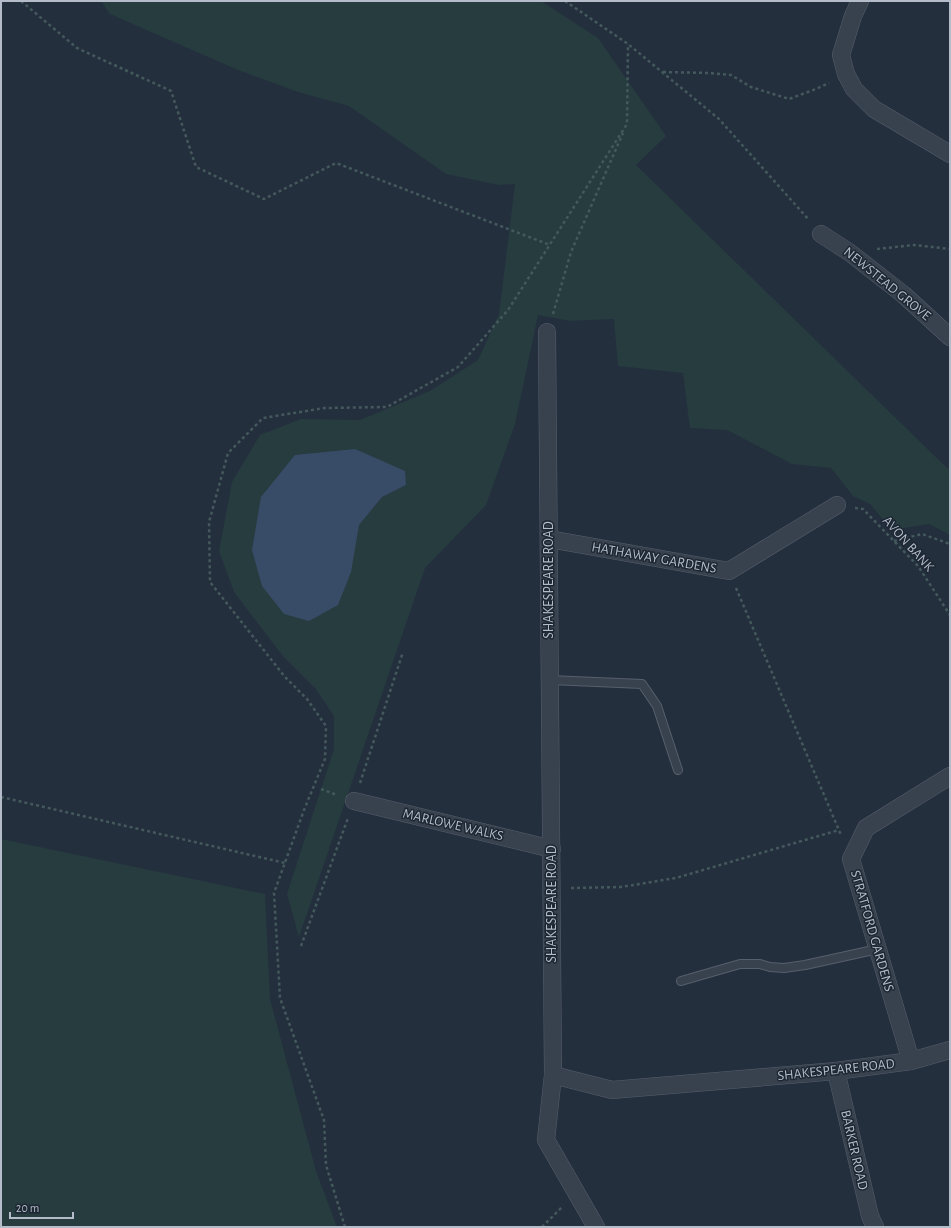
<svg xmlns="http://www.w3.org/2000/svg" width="951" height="1228" viewBox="0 0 951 1228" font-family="'Alegreya Sans',sans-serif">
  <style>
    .green { fill: #263c3f; fill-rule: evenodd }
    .water { fill: #394c67 }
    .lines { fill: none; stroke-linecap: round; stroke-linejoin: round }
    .service-casing { stroke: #565f6c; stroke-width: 10 }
    .minor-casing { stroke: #565f6c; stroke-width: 18 }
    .path { stroke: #44595c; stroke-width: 2.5; stroke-dasharray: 3 3; stroke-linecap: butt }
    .service { stroke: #38414e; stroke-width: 8 }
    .minor { stroke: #38414e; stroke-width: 17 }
    .labels { text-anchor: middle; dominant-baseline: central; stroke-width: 3; stroke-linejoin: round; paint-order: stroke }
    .street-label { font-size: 14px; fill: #b4bcc9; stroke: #1d2633 }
  </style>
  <rect width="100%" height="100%" fill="#242f3e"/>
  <g class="green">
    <path d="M101,1H541L598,38L666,136L636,165L948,469L950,467V535L929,524L892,530L870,504L853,496L831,468L792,464L727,430L690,428L683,373L618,366L614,319L570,321L538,315L515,424L486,505L425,568L299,937L287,894L334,749V716L315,688L282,655L234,592L219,551L232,482L260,435L301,419L360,420L430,391L478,360L499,314L515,184L499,185L446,174L349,106L298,92L238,70L110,14ZM355,449L406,485L382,497L358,525Z"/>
    <path d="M1,839L265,894L270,999L316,1171L337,1227H1Z"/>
  </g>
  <path class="water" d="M355,449L405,471L406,485L382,497L359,525L351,572L338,605L309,621L284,614L262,586L252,550L261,497L295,455Z"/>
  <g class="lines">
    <defs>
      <g id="service">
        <path d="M550,680L642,684L657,706L678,770"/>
        <path d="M681,981L740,964H760L770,967L784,968L805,965L878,949"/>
      </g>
      <g id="minor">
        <path d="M860,1L853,16L841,55L846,74L854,89L874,109L950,154"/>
        <path d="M821,234L849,252L904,295L950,337"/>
        <path d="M547,332L553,1075L612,1090L836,1071L911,1061L950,1050"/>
        <path d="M549,539L729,571L837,505"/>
        <path d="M354,801L552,849"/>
        <path d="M911,1061L851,859L866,828L950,776"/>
        <path d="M836,1071L870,1216L875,1227"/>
        <path d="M553,1075L546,1140L596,1227"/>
      </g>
    </defs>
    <use href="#service" class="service-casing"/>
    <use href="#minor" class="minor-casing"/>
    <g class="path">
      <path d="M21,1L77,48L171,91L196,167L264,199L336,163L550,245"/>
      <path d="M565,1L628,44L719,119L809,220"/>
      <path d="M663,72L708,73L731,75L751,87L789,99L816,89L829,83"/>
      <path d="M877,249L914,245L950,249"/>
      <path d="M553,314L571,252L623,133"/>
      <path d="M855,508L863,509L918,566L950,615"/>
      <path d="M894,541L922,534L950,544"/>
      <path d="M736,588L841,835"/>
      <path d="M360,783L403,652"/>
      <path d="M321,789L337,795"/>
      <path d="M1,797L285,863"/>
      <path d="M571,888L621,887L676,878L839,830"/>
      <path d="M301,946L348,818"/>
      <path d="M345,1227L326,1165L324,1120L280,998L274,893L304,810L325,759L326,726L307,699L285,677L210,582L209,522L228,453L263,418L325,408L387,407L458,367L508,310L627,124L628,44"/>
      <path d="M542,1227L563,1206"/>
    </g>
    <use href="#service" class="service"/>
    <use href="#minor" class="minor"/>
  </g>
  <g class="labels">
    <g class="street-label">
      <text transform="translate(887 284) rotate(39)">NEWSTEAD GROVE</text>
      <text transform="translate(908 544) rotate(48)">AVON BANK</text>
      <text transform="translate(654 558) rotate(10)">HATHAWAY GARDENS</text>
      <text transform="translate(549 580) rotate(-90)">SHAKESPEARE ROAD</text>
      <text transform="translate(453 825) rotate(13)">MARLOWE WALKS</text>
      <text transform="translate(552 904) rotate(-90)">SHAKESPEARE ROAD</text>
      <text transform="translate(872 931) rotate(74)">STRATFORD GARDENS</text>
      <text transform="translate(836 1070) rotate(-6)">SHAKESPEARE ROAD</text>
      <text transform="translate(854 1150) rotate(77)">BARKER ROAD</text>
    </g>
  </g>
  <rect width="951" height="1228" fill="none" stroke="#b4bcc9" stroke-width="4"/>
  <path d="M10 1212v6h63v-6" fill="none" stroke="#b4bcc9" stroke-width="2"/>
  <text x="16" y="1212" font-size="12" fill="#b4bcc9" stroke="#1d2633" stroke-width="3" paint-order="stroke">20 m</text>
</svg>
